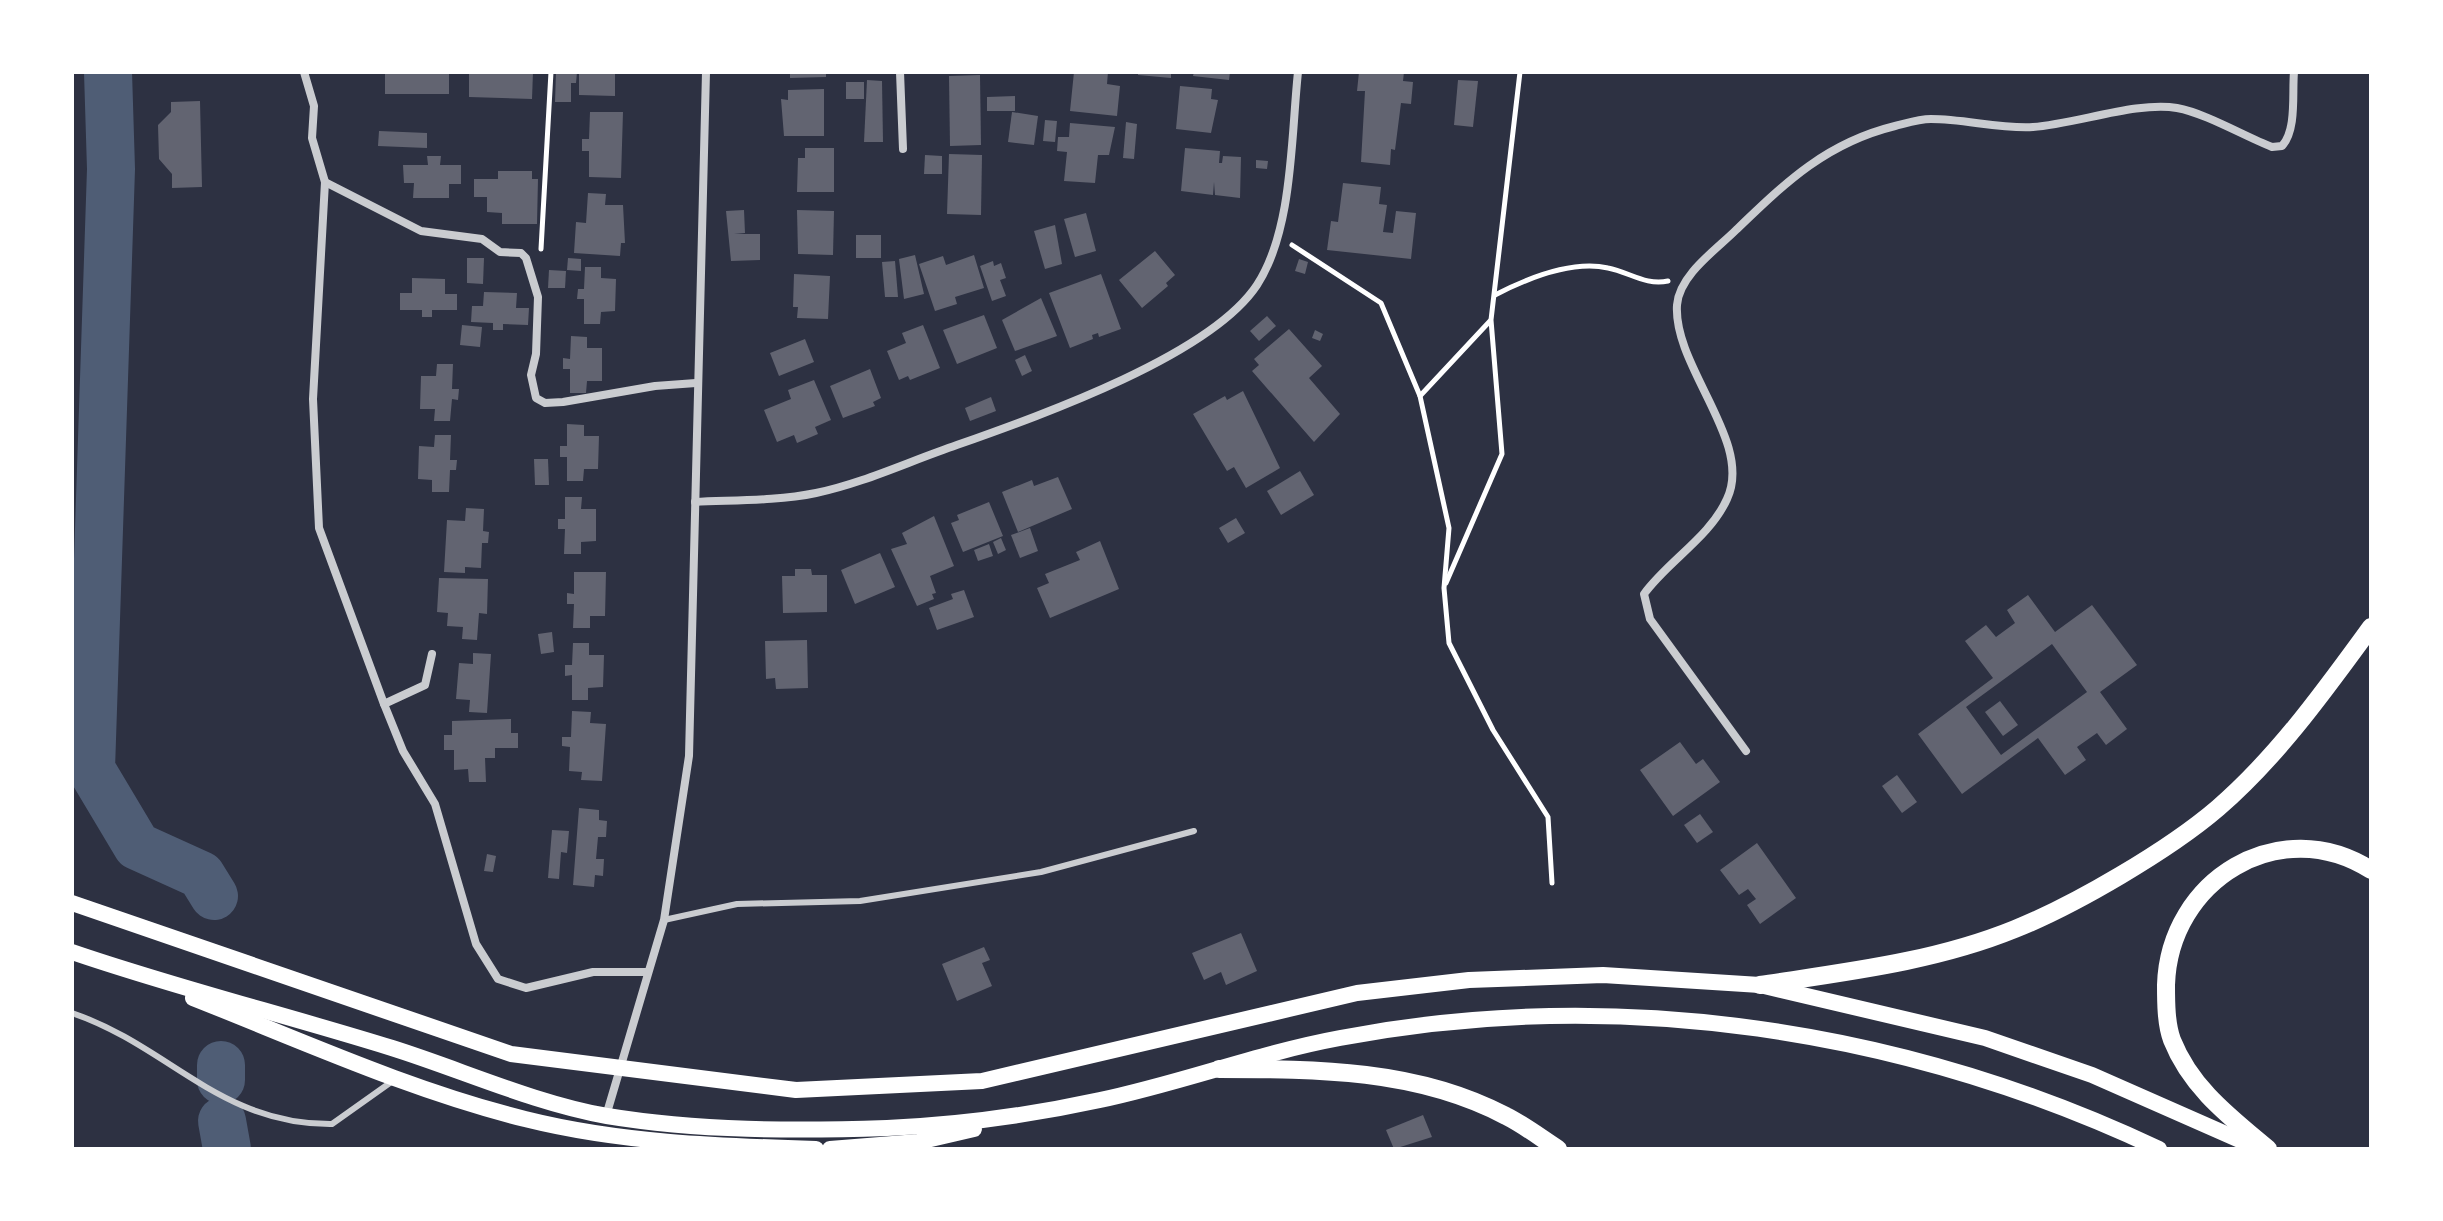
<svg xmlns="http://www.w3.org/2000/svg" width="2443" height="1221" viewBox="0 0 2443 1221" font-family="'Public Sans',sans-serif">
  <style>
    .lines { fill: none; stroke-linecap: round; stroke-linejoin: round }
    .river { stroke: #4f5d75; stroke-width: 48 }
    .building { fill: #626471; fill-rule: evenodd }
    .path { stroke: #fff; stroke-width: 5 }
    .service { stroke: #caccd0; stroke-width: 6 }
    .minor { stroke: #caccd0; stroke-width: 8 }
    .secondary { stroke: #fff; stroke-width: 16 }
    .trunk { stroke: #fff; stroke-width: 18 }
  </style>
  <rect width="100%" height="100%" fill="#2d3142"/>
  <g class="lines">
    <g class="river">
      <path d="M108,72L111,169L91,769L137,846L201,875L214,896"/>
      <path d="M221,1080V1065"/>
      <path d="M222,1121L227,1149"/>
    </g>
  </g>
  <g class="building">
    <rect x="385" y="72" width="64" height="22"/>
    <path d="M469,72H533L532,99L469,97Z"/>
    <path d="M556,72H577L576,83H571V102H555Z"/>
    <path d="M579,72H615V96L579,95Z"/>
    <path d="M790,72H826V77L790,78Z"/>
    <path d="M1074,72H1108L1107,84L1120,86L1117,116L1070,111Z"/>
    <path d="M1138,72H1171V78L1138,75Z"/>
    <path d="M1194,72H1230L1229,80L1193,76Z"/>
    <path d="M1359,72H1404L1403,81L1413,82L1411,104L1401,103L1395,150L1391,149L1390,165L1361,162L1365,91H1357Z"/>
    <path d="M980,75L981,145L950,146L949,76Z"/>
    <path d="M867,80L882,81L883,142H864Z"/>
    <path d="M1458,80L1478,81L1473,127L1454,125Z"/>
    <rect x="846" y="82" width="18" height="17"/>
    <path d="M1180,86L1212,89L1211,99L1218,100L1211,133L1176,129Z"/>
    <path d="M824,89V136H784L781,99L788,100V90Z"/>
    <path d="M1015,96V111H987V97Z"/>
    <path d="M200,101L202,187L172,188V174L159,159L158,125L171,112V102Z"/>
    <path d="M590,112H623L621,178L589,177V151H582V139H589Z"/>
    <path d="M1012,112L1038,116L1034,145L1008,142Z"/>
    <path d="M1045,120L1057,121L1055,142L1043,141Z"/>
    <path d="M1126,122L1137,124L1134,159L1123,158Z"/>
    <path d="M1070,123L1115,127L1109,155H1098L1095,183L1064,181L1067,152L1057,151L1058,137H1069Z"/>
    <path d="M379,131L427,133V148L378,146Z"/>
    <path d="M805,148H834V192H797L798,158H805Z"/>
    <path d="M1185,148L1220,151L1219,163H1222L1223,156L1241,157L1240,198L1215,195L1214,182L1213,195L1181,191Z"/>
    <path d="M949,154L982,155L981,215L947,214Z"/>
    <path d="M925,155L942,156V174H924Z"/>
    <path d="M427,156H441L440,165H461V184H449V198H413L414,183H404L403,165H428Z"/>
    <path d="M1256,160L1268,161L1267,169L1256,168Z"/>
    <path d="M498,171H532V179H538L537,224H502V213L487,212V197H474V179H498Z"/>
    <path d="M1343,183L1381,187L1379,204L1387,205L1383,232L1393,233L1396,211L1416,213L1411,259L1327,250L1331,221L1338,222Z"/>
    <path d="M588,193L606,194L605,205H623L625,243H621L620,256L574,253L576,222L586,223Z"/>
    <path d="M744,210L745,233L734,234H760V260L731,261L726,211Z"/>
    <path d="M797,210L834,211L833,255L798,254Z"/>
    <path d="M1086,213L1096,251L1075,257L1064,219Z"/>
    <path d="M1055,225L1062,264L1045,269L1034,231Z"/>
    <rect x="856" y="235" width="25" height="23"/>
    <path d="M1155,251L1175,275L1166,283L1168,286L1142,308L1119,280Z"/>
    <path d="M915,255L924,294L904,299L899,259Z"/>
    <path d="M974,255L984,288L955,297L957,304L935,311L919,264L943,256L946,265Z"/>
    <path d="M467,258H484L483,284L467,283Z"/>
    <path d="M568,258L581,259V271L567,270Z"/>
    <path d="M1299,259L1308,262L1305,274L1295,271Z"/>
    <path d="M895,261L898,297H885L882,262Z"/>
    <path d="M993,261L994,266L1001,263L1006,278L1000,280L1006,296L992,301L980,266Z"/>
    <path d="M585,267H601V278L616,279L615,311L601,312L600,324H584V299H577L578,289H584Z"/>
    <path d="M549,270L566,271L565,288H548Z"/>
    <path d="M794,274L830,276L828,319L797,318L798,307H793Z"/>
    <path d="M1101,274L1121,329L1099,337L1098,333L1092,335L1093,339L1070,348L1049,293Z"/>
    <path d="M412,278L445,279V294H457V310H432V317H422V310H400V293H412Z"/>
    <path d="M484,292L517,293L516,308H529L528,325L503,324V330H493V323L471,322L472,306H483Z"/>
    <path d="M1041,298L1057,336L1015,351L1002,320Z"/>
    <path d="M984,315L997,348L957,364L943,330Z"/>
    <path d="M1267,316L1276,326L1259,341L1250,331Z"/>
    <path d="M462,325L482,327L480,347L460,345Z"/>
    <path d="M923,325L940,368L910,380L908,376L899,380L887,351L906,343L902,333Z"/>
    <path d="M1289,329L1322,366L1309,378L1340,414L1314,442L1252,371L1259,365L1254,359Z"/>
    <path d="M1315,330L1323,334L1320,341L1312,338Z"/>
    <path d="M571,336L587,337V348H602V381H587L586,393H570V369H563V358L570,359Z"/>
    <path d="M805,339L814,362L779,376L770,353Z"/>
    <path d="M1025,355L1032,371L1022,376L1015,360Z"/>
    <path d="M437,364H453L452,389H459L458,400L452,399L450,421H434L435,409H420L421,376H436Z"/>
    <path d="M870,369L881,398L873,402L875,406L843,418L830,386Z"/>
    <path d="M814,380L831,420L815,427L818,434L797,443L794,435L777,442L764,410L791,399L788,390Z"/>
    <path d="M1243,391L1280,468L1246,488L1234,467L1227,471L1193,414L1225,396L1227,400Z"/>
    <path d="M991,397L996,411L970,421L965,408Z"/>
    <path d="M567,424L584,425V436H599L598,469H584L583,481H567V457H560V446H567Z"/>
    <path d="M435,435H451L450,460H457L456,470H450L449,492H432V480L418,479L419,446L434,447Z"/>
    <path d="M534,459H548L549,485H535Z"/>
    <path d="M1300,471L1314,495L1281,515L1267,491Z"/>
    <path d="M1058,477L1072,509L1018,532L1002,492L1032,480L1034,486Z"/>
    <path d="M565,497H582L581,509H596V541L581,542V554H564L565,529H558V519H565Z"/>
    <path d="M989,502L1003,536L963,552L951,523L959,520L957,515Z"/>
    <path d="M466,508L484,509L483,531L489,532L488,543H482L481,568L465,567V573L444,572L447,520L465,521Z"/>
    <path d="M934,516L954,566L930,576L936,593L932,594L934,599L917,606L891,549L907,544L902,533Z"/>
    <path d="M1236,518L1245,533L1228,543L1219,528Z"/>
    <path d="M1030,528L1038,551L1020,558L1011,535Z"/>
    <path d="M1001,538L1006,550L998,554L993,542Z"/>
    <path d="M1100,541L1119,589L1050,618L1037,588L1049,583L1045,574L1080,560L1076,552Z"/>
    <path d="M989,544L993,556L978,561L974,550Z"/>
    <path d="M880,553L895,587L855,604L841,570Z"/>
    <path d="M795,569H811L812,575H827V612L783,613L782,576H795Z"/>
    <path d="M574,572H606L605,616H590V628H573L574,604H567V593L574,594Z"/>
    <path d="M439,578L488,579L487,614L479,613L477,640L462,639L463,627L447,626L448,613L437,612Z"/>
    <path d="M964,590L974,617L937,630L929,608L953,599L951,594Z"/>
    <path d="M2028,595L2055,632L2092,605L2137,665L2100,692L2127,729L2106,745L2097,733L2077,747L2086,760L2065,775L2038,738L1962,794L1918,734L1993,678L1965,641L1986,625L1996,637L2015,623L2007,610ZM2052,644L2087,692L2001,755L1966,707Z"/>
    <path d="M552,632L554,652L541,654L538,634Z"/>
    <path d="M807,640L808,688L776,689L775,678L766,679L765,641Z"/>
    <path d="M573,643H589V655H604L603,687L588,688V700H572V675L565,676V665H572Z"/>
    <path d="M473,653L491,654L487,713L469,712L470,700L456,699L459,663L473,664Z"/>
    <path d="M2000,701L2018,725L2003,736L1985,712Z"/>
    <path d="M572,711L591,712L590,723L606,724L602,781L581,780L582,772L569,771L570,747L562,746V737H571Z"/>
    <path d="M511,719V733H518V748H495V758H485L486,782H469L468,769L454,770V750H444V735H452V721Z"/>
    <path d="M1680,742L1696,764L1703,759L1720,782L1673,816L1640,770Z"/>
    <path d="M1897,775L1917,802L1902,813L1882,786Z"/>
    <path d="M579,808L599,810V820L607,821L606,837H598L596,859H604L603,876L595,875L594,887L573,885Z"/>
    <path d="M1700,814L1713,832L1697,843L1684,825Z"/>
    <path d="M552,830L569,831L567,853L561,852L559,879L548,878Z"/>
    <path d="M1757,843L1796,898L1760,924L1747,905L1756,899L1748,889L1739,895L1720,870Z"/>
    <path d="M487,854L496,856L493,872L484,871Z"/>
    <path d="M1241,933L1257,971L1226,985L1221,972L1204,980L1192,953Z"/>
    <path d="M984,947L990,960L982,963L992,986L957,1001L942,964Z"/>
    <path d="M1423,1115L1432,1137L1394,1149L1386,1130Z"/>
  </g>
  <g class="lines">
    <g class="path">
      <path d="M1292,245L1381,303L1420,396L1449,528L1444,588L1449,643L1493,730L1548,817L1552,883"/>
      <path d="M541,249L551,72"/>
      <path d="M1495,295C1526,279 1571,260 1608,268C1629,272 1646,286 1668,281"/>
      <path d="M1420,396L1490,321"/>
      <path d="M1446,583L1502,454L1491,320L1520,72"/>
    </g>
    <g class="service">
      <path d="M664,920L737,904L860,901L1041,872L1194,831"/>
      <path d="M72,1013C169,1046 220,1125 332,1124L394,1080"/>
    </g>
    <g class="minor">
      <path d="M304,72L314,106L312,138L325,182L421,231L482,239L500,252L521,253L526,258L538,297L536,354L531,375L536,398L545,403L563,402L655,386L696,383"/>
      <path d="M900,72L903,149"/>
      <path d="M325,182L313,399L319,528L384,704"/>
      <path d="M695,502C735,500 777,501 816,493C859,484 901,465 943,450C1027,420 1208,359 1257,285C1293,230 1291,137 1298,72"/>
      <path d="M432,654L425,685L384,704L403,751L435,804L476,944L498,979L526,988L593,972H647"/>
      <path d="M1746,751L1650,619L1644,594C1668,561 1710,537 1727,499C1754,442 1673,367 1677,305C1679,275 1717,249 1736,230C1786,182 1826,143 1895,126C1907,123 1919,119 1931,119C1965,119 2000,129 2033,127C2076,124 2138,101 2177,108C2205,113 2244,136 2272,147L2282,146C2297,130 2292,93 2294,72"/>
      <path d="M606,1116L664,920L689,756L706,72"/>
    </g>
    <g class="secondary">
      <path d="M72,903L511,1054L796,1090L982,1081L1357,993L1469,980L1603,975L1760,985L1985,1038L2092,1075L2260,1149"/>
      <path d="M72,952C177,988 286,1015 392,1048C462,1070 534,1103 607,1116C698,1131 796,1131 887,1128C958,1125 1031,1115 1100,1100C1181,1083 1259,1053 1340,1038C1617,985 1905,1029 2159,1149"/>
      <path d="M193,998C302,1041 412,1091 525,1119C621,1143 718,1146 816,1149"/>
      <path d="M830,1149L918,1142L974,1129"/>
    </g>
    <g class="trunk">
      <path d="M1760,985C1845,972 1934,962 2015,929C2075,905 2169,850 2218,808C2278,756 2325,690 2371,627"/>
      <path d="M1219,1069C1317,1069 1417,1069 1506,1116C1524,1125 1541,1138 1558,1149"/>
      <path d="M2268,1149C2230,1117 2191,1088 2172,1040C2166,1024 2166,1002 2166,985C2169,880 2280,812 2371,870"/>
    </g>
  </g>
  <rect width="2443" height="1221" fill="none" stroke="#ffffff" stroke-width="148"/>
</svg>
